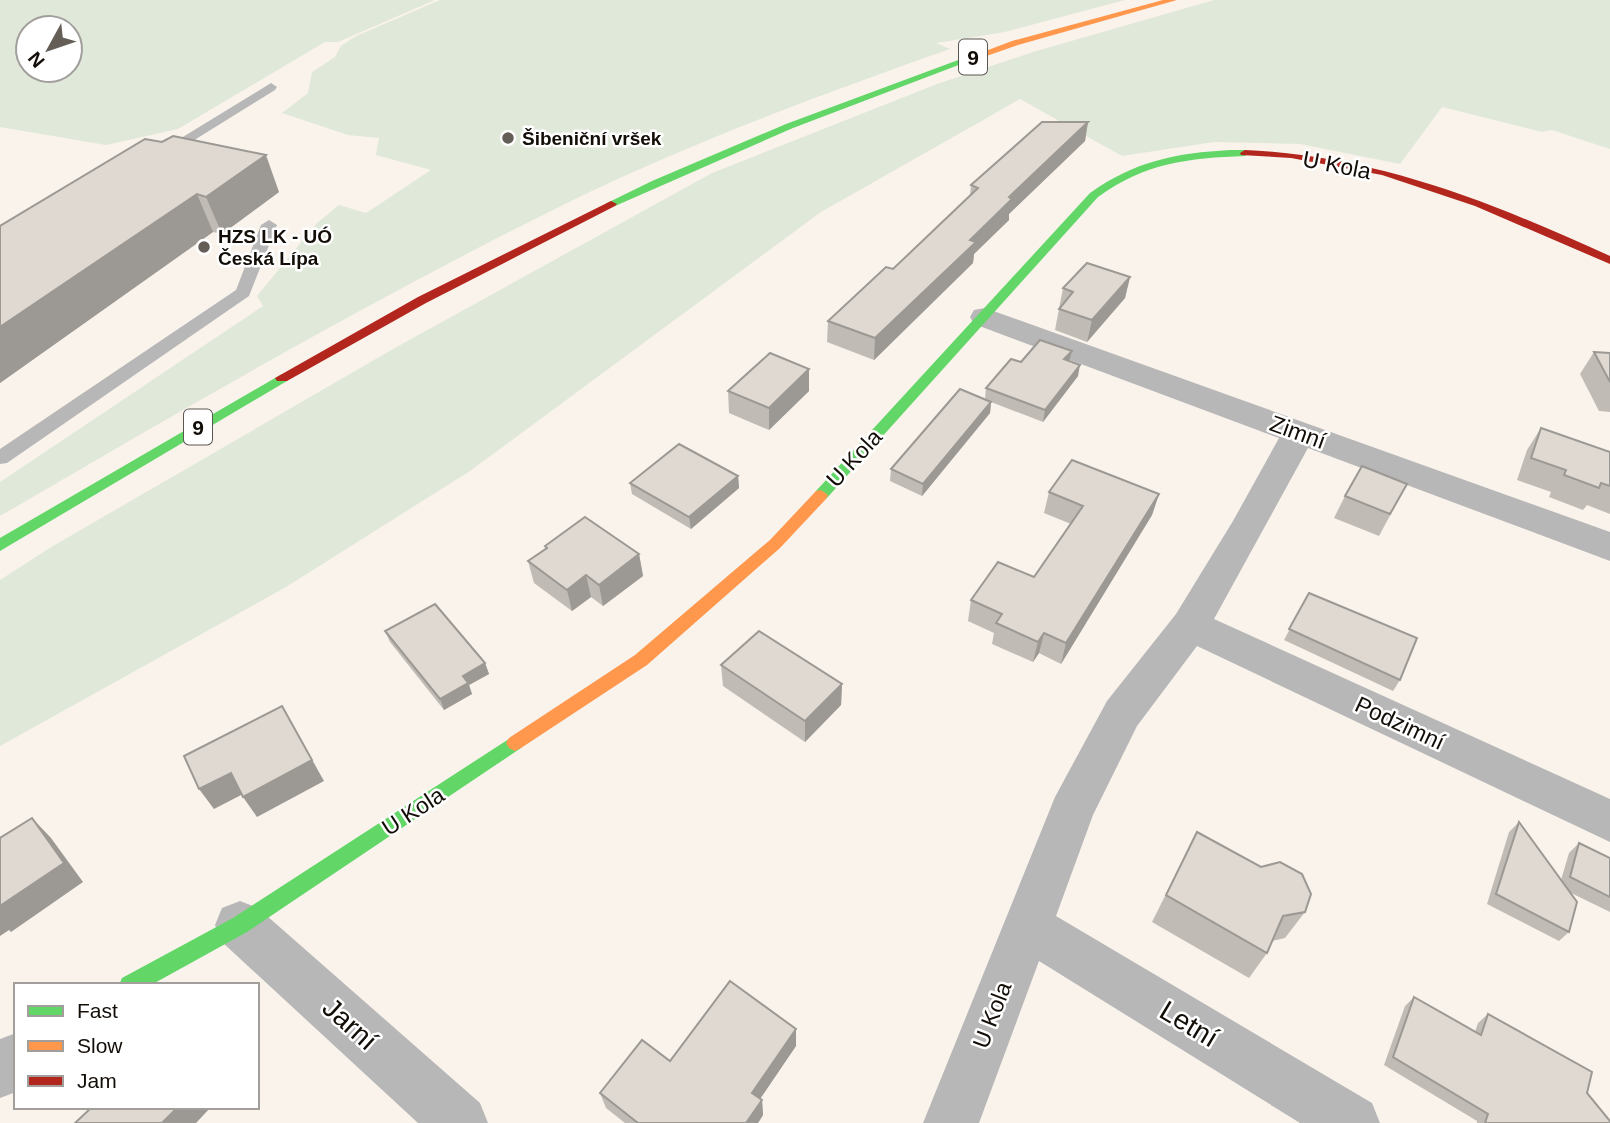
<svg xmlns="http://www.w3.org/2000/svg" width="1610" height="1123" viewBox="0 0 1610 1123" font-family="Arial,sans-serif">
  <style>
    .green { fill: #e0e8da; fill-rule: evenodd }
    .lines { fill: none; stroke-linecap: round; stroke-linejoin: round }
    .lane { fill: #b8b7b7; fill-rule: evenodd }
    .street { fill: #b8b7b7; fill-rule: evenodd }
    .fast { fill: #63d668; fill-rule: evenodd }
    .slow { fill: #ff974d; fill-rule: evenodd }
    .jam { fill: #b3261e; fill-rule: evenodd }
    .wall { fill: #c0bbb5 }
    .shaded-wall { fill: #9c9893 }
    .building { fill: #dfd9d2; stroke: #9c9893; stroke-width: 2 }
    .poi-dot { fill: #645e57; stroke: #fff; stroke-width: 2.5 }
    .labels { text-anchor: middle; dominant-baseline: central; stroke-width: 5; stroke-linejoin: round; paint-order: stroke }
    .far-poi-label { font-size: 19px; font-weight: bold; fill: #130d07; stroke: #fff; text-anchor: start }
    .shield { fill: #fff; stroke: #5a5651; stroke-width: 2 }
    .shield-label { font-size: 21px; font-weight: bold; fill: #130d07 }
    .street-label { font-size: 23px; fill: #130d07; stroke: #fff }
    .near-street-label { font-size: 28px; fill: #130d07; stroke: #fff }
  </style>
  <rect width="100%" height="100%" fill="#f9f3ec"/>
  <g class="green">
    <path d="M0,0H435L338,42H325L178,129L106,145L0,127ZM28,28H70V70H28Z"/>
    <path d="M440,0H1125L1005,32L936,43L950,49C820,95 692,142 569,202C374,298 187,407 0,516V482L263,306L257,296L317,223L339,205L366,213L431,170L376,155L379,138L348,135L282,113L308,93L312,72L335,57L341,46L356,36Z"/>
    <path d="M1214,0H1610V149L1552,130L1542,132L1442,107L1400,164L1300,144L1214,142L1122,156L1020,99L821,212L470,471L286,587L0,746V580L53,546L393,349L712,173L937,84L1033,52Z"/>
  </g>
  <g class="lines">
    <g class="lane">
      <path d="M271,83L277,87L275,90L167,157L162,158L155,154Z"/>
      <path d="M269,220L277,225L249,296L7,463L0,464V449L236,290L261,225Z"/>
    </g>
    <g class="street">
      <path d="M985,308L1610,532V561L1308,448L1214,619L1610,799V842L1197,646L1137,726L1093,815L1056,916L1372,1103L1380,1123H1300L1039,961L979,1123H923L1055,797L1107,701L1176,614L1233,521L1279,438L974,324L970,317L974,310Z"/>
      <path d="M240,901L258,908L480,1103L488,1123H418L222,942L215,925L222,908Z"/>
      <path d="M16,1033V1092L0,1098V1039Z"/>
    </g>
    <g class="fast">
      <path d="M969,56L977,58L793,128L615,206L605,204L652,181L786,124Z"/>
      <path d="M1230,150H1245L1250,153L1245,156C1188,158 1145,163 1098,197L826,499H816L814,495L816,491L1090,193C1135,161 1176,153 1230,150Z"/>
      <path d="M282,374L289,378L287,381L0,551V538Z"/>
      <path d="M515,735L521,738L524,743L521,748L247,932L151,985H119L122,978L233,918Z"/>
    </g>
    <g class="slow">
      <path d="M1163,0H1177L1018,45L975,60L967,58L1012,41Z"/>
      <path d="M821,490L828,495L826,499L780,548L647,665L521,748L515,751L509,748L506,743L509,738L635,655L770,540L816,491Z"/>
    </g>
    <g class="jam">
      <path d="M1245,150C1377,156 1491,202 1610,256V264L1475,206L1382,175L1291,158L1241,155L1240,153Z"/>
      <path d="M611,201L617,204L615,206L426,303L287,381H277L275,378L418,297Z"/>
    </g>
  </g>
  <g class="wall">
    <path d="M1088,122L1085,141L1009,214V220L974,254L973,263L874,360L827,342L828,321L893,269L970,196L971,185Z"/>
    <path d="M145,139L279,192L222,234L213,232L0,383V226Z"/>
    <path d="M1130,277L1125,298L1087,342L1055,330L1063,288Z"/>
    <path d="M1594,352L1610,353V412L1599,411L1580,374Z"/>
    <path d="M1069,361L1078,376L1043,422L991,402L990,413L922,496L890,481L891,469L985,399L986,388L1021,362Z"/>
    <path d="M728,391H809L769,430L729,413Z"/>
    <path d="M1541,428L1610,452V514L1587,505L1583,510L1549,497L1551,492L1517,480L1527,450Z"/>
    <path d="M738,476L739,488L691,529L632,494L630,483Z"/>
    <path d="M1407,484L1379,536L1334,518L1345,496Z"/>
    <path d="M1049,492L1159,494L1152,515L1061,664L1039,653L1033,662L992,644L994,633L968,621L971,600L1034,577L1071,524L1044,513Z"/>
    <path d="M545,546L639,554L643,576L603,606L591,597L572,611L534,583L528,561L545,549Z"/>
    <path d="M1309,593L1400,680L1393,691L1284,640Z"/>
    <path d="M385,631L485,663L489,674L469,685L472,694L444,710L390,642Z"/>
    <path d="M721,665L842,684L841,705L805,742L723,686Z"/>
    <path d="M1519,822L1561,880L1569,853L1579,843L1610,858V912L1569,892V932L1559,941L1487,904L1509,832Z"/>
    <path d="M1197,832L1305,912L1285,938L1272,941L1267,953L1249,978L1152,922Z"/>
    <path d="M1414,997L1475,1032L1478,1023L1488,1014L1587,1093L1610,1123H1477V1121L1384,1065L1405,1006Z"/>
    <path d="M796,1029V1046L760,1098L762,1100L763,1115L758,1123H625L606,1108L600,1093L670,1061Z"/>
  </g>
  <g class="shaded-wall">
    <path d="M1088,122L1085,141L1009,214V220L974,254L973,263L874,360L875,338L970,240L1009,197Z"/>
    <path d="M266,155L279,192L222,234L206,197Z"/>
    <path d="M197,194L213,232L0,383V327Z"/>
    <path d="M1130,277L1125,298L1087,342L1092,320Z"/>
    <path d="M1072,351L1069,362L1064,359Z"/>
    <path d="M1080,365L1078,376L1043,422L1045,410Z"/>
    <path d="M809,369V391L769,430V408Z"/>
    <path d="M991,402L990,413L922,496L923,484Z"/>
    <path d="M738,476L739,488L691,529L689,517Z"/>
    <path d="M1159,494L1152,515L1061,664L1066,643Z"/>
    <path d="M639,554L643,576L603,606L599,585Z"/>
    <path d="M586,575L591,597L572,611L567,590Z"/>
    <path d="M1044,633L1039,653L1033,662L1038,642Z"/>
    <path d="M485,663L489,674L469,685L472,694L444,710L440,699L463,676Z"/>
    <path d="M842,684L841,705L805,742V721Z"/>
    <path d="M282,706L324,781L257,817L243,797Z"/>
    <path d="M231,773L245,793L214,809L199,789Z"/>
    <path d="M32,818L51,838L83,882L11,932L9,930L0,936V906Z"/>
    <path d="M796,1029V1046L754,1108L752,1093Z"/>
    <path d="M762,1100L763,1115L758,1123H746Z"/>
    <path d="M178,1107H211L196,1123H162Z"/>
  </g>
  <g class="building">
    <path d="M1042,122H1088L1009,197L1012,199L970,240L976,242L875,338L828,321L886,267L893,269L978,188L971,185Z"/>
    <path d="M173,136L266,155L206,197L197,194L0,327V226L145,139L162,142Z"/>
    <path d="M1087,263L1130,277L1092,320L1059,309L1073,292L1063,288Z"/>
    <path d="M1040,340L1072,351L1064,359L1080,365L1045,410L986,388L1011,359L1021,362Z"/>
    <path d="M1594,352L1610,353V382Z"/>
    <path d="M770,353L809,369L769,408L728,391Z"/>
    <path d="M960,389L991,402L923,484L891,469Z"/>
    <path d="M1541,428L1610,452V486L1601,483L1599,488L1564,475L1566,470L1531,458Z"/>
    <path d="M679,444L738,476L689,517L630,483Z"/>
    <path d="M1072,460L1159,494L1066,643L1044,633L1038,642L996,623L1002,614L971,600L998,562L1034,577L1083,506L1049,492Z"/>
    <path d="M1362,466L1407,484L1390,514L1345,496Z"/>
    <path d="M585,517L639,554L599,585L586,575L567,590L528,561L547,548L545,546Z"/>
    <path d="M1309,593L1417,638L1400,680L1289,629Z"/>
    <path d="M435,604L485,663L463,676L468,683L440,699L385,631Z"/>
    <path d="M759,631L842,684L805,721L721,665Z"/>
    <path d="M282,706L312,760L243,797L231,773L199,789L184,756Z"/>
    <path d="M32,818L64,863L0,906V838Z"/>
    <path d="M1519,822L1577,902L1569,932L1496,894Z"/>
    <path d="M1197,832L1261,867L1280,862L1302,874L1311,894L1305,912L1283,916L1267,953L1166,895Z"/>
    <path d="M1579,843L1610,858V897L1570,877Z"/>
    <path d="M730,981L796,1029L752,1093L762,1100L746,1123H638L600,1093L642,1040L670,1061Z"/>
    <path d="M1414,997L1481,1035L1488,1014L1592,1072L1587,1093L1610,1121V1123H1485L1488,1114L1393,1057Z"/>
    <path d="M92,1107H178L162,1123H75Z"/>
  </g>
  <g class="poi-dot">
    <circle cx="508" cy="138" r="7"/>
    <circle cx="204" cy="247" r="7"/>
  </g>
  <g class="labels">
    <g class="far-poi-label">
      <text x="522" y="138">Šibeniční vršek</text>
      <text x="218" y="236">HZS LK - UÓ<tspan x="218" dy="22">Česká Lípa</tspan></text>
    </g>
    <g class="shield">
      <rect x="959" y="39.5" width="28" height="35" rx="5"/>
      <rect x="184" y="409.5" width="28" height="35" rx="5"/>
    </g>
    <g class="shield-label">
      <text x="973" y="57">9</text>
      <text x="198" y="427">9</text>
    </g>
    <g class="street-label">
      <text transform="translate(1337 165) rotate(11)">U Kola</text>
      <text transform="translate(1298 432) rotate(20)">Zimní</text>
      <text transform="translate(854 458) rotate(-47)">U Kola</text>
      <text transform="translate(1400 723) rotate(25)">Podzimní</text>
      <text transform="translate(413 811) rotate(-33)">U Kola</text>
      <text transform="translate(992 1015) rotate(-69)">U Kola</text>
    </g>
    <g class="near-street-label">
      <text transform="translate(350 1024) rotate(42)">Jarní</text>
      <text transform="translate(1189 1024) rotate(31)">Letní</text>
    </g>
  </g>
  <rect x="14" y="983" width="245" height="126" fill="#ffffff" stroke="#a19e9c" stroke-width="2"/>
  <rect x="28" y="1006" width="35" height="10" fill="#63d668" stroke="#a19e9c" stroke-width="2"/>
  <text x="77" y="1018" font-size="21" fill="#130d07">Fast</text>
  <rect x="28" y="1041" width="35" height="10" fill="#ff974d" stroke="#a19e9c" stroke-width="2"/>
  <text x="77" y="1053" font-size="21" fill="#130d07">Slow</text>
  <rect x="28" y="1076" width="35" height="10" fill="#b3261e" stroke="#a19e9c" stroke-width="2"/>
  <text x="77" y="1088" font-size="21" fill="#130d07">Jam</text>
  <g transform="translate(49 49) rotate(230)"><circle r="33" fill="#ffffff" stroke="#a19e9c" stroke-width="2"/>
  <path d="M0-5L12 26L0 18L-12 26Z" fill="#645e57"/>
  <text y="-10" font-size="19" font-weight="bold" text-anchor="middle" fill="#130d07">N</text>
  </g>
</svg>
